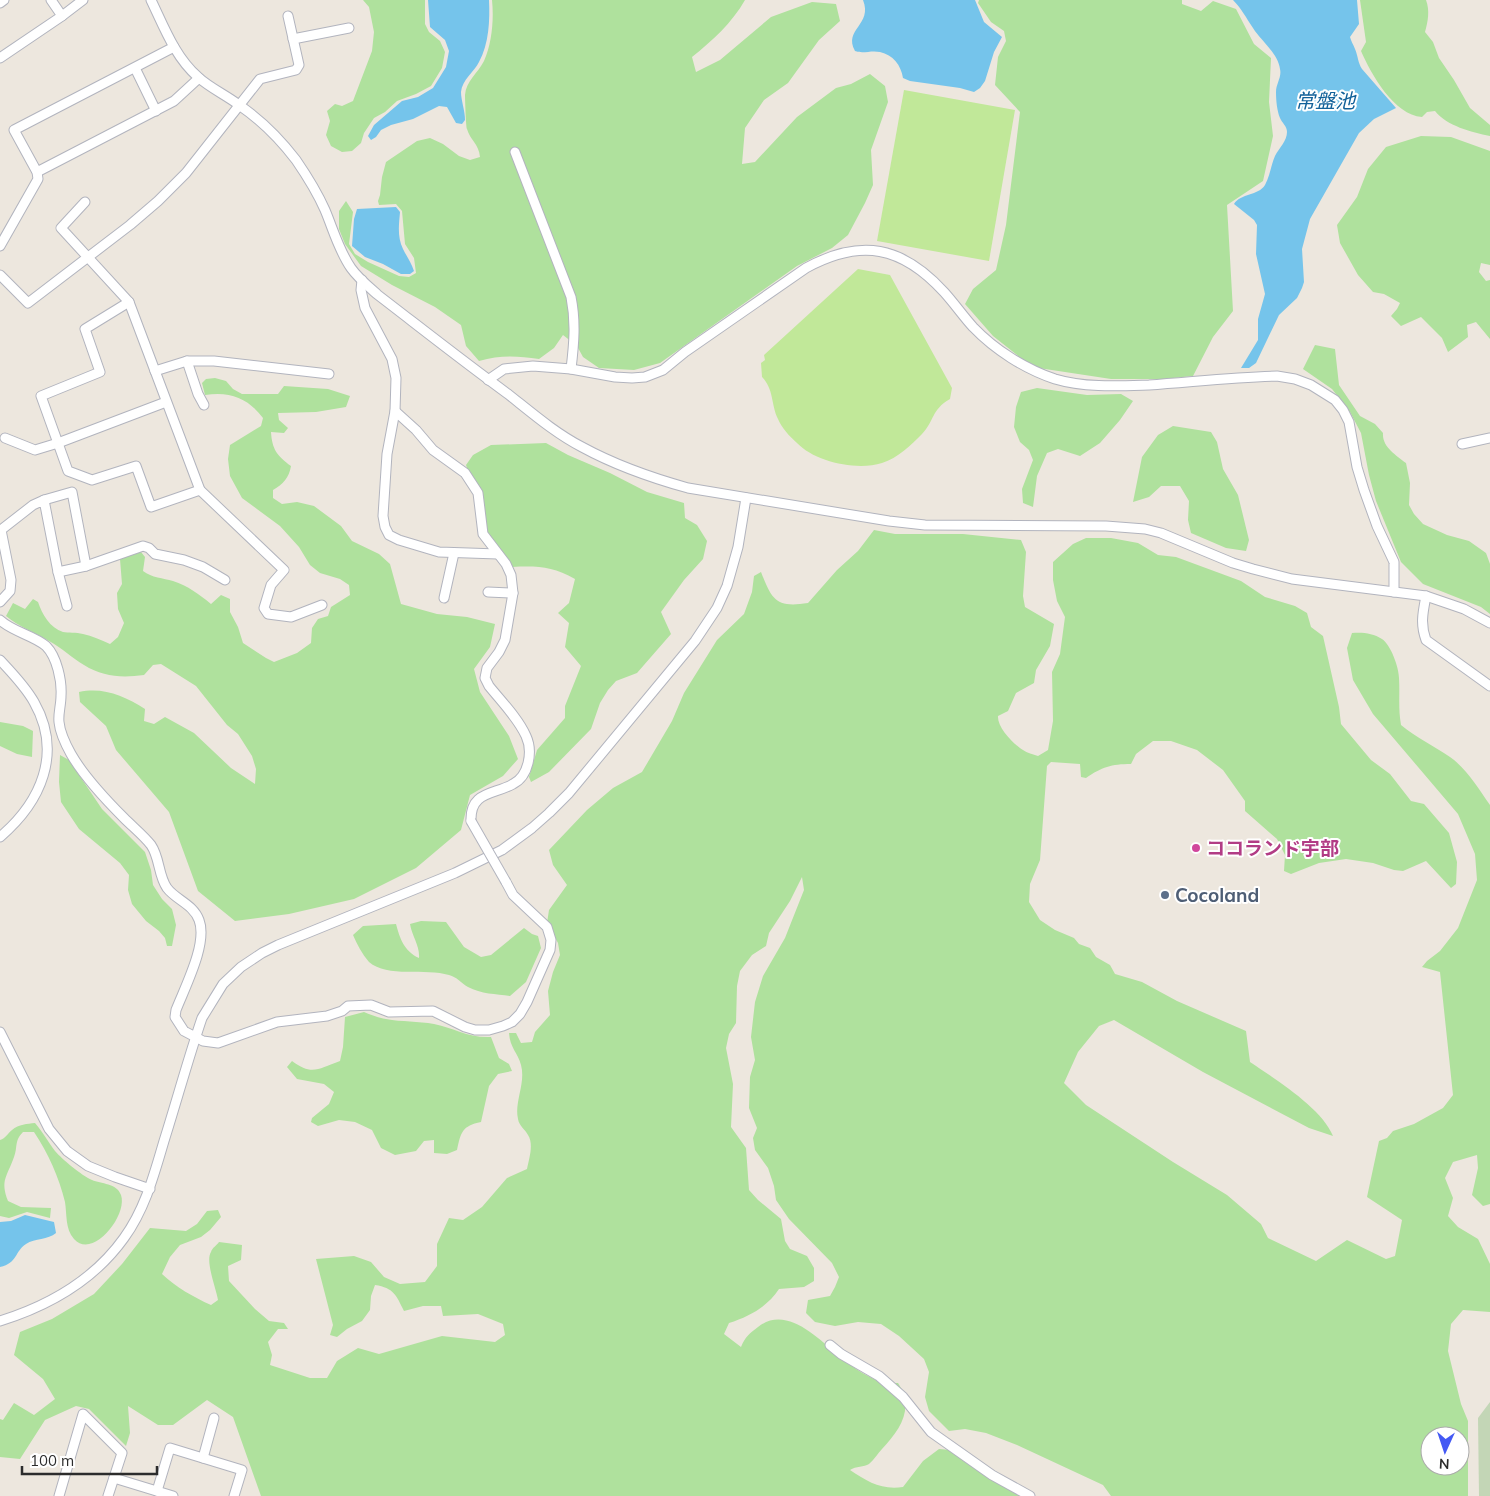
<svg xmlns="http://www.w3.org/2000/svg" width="1490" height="1496" viewBox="0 0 1490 1496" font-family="Mulish,'Noto Sans JP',sans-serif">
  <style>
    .green { fill: #afe19d; fill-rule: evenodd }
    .cemetery { fill: #c3d6b6 }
    .pitch { fill: #c1e899 }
    .water { fill: #75c4eb }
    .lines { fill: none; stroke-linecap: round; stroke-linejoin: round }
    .minor-casing { stroke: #b2b4be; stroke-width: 11 }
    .minor { stroke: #fff; stroke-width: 9 }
    .minor-bridge-casing { stroke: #b2b4be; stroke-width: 11; stroke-linecap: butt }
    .minor-bridge { stroke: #fff; stroke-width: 9 }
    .hotel-dot { fill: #d1479c; stroke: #fff; stroke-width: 2 }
    .service-dot { fill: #5c6f8a; stroke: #fff; stroke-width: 2 }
    .labels { text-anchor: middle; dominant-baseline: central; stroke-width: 4; stroke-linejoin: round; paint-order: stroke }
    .hotel-label { font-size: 19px; font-weight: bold; fill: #b23c85; stroke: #fff; text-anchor: start }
    .service-label { font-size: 19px; font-weight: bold; fill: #4e5e75; stroke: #fff; text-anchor: start }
    .water-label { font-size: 20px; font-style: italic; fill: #126199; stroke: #fff }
  </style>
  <rect width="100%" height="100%" fill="#ede7de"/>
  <g class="green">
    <path d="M363,0H425V24L429,32L440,41L445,52L442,68L431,86L416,94L397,101L385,112L374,118L364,133L361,143L352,151L342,152L331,146L326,135L330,121L327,111L335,104L342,106L353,101L372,51L374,32L369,7Z"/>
    <path d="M492,0H745C732,23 712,41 692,57L696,72L720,60L771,17L812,2L836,4L840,21L819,40L788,83L764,100L745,128L742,164L755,162L797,117L836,88L851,84L870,74L885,86L888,102L871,150L873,185L865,203L848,235L832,248L797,266L660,363L634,370L599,368L583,357L577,346L563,335L554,348L539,359C517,356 500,355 479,361L466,346L461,325L435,307L392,285L361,266L345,244L339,229V211L346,201L353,212L349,244L355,254L368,262L399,276L409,277L416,273L414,258L405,244L402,211L396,204L379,205L378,201L380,195L382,177L386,162L417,141L430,138L443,144L459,156L470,160L480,157C479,144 470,140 467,129C466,128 465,98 465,95C466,81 478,73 484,61C492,43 494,19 492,0Z"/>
    <path d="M979,0H1182V4L1201,11L1213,1L1236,9L1254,44L1271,58L1269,102L1273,136L1263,181L1227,205L1233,311L1213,337L1193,376L1163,379H1111L1032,367L993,336L965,304L973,289L996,270L1006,225L1020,112L995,85L998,57L1006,41L1004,31L991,22L978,3Z"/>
    <path d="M1360,0H1426C1430,11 1428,21 1425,32L1433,42L1439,58L1454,80L1470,108L1490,125V136C1471,132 1447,126 1435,111L1427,112L1422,117C1394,115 1371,74 1361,51L1366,42Z"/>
    <path d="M1421,136L1451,137L1490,151V265L1481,263L1479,272L1486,281L1490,280V339L1476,322L1467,325L1468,337L1448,352L1442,338L1421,317L1401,326L1391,316L1397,309L1400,303L1384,294L1373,292L1358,275L1340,243L1337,225L1357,197L1368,169L1386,147Z"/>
    <path d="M1315,345L1335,349L1339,385L1360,416L1375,424L1383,433C1382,447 1396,455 1406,463L1410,483L1409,505L1414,514L1423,524L1447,535L1469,541L1486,553L1490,564V614L1481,607L1423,584L1401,562L1376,501L1369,475L1361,433L1350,412L1332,389L1303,369Z"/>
    <path d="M215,378L226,381L233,389L242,394H278L284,386L328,389L350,396L346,407L316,412L278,413L279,420L288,428L284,433L271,432C272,449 277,456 291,466C289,478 283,484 273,490V498L282,504L297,502L314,506L341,526L352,541L379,554L390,564L401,604L437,614L467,617L495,624L490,647L474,669L480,692L509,736L518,759L503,776L470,795L461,830L416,868L354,899L289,914L235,921L198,891L169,812L116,750L106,726L80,702L79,692C104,687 124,696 145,709L144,721L154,724L165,717L194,733L231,768L255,784L256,769L252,756L238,734L227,725L196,686L161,664L153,665L144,675C122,678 103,677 84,665C72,658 62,648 49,641C34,632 19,627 6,616L13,603L25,609L33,599L38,602C42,614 50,628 63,632C68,633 76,632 83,634C92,636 101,640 110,644L118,637L124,623L118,609L117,593L122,584L120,559L141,552L145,557L143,571C152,578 163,578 173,581C188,586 199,594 211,604L221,595L230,599V612L238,627L243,643L266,658L274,662L297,653L311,643L312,628L318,619L328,616L331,607L350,595L349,585L340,579L320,573L310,565L299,547L280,526L242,498L230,476L228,459L230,445L261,426L263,418C248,398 230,391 205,395L202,383L206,379Z"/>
    <path d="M1037,388L1087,395L1121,394L1133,401L1120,420L1100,443L1080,456L1058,449L1047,453L1037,476L1033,507L1023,503L1022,489L1033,460L1029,450L1020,442L1014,427L1016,407L1021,392Z"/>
    <path d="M1173,426L1211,432L1217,442L1223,469L1238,495L1249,540L1246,551L1226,548L1191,533L1188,520L1189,501L1180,486H1161L1149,497L1133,502L1142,457L1158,435Z"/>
    <path d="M546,443L568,455L610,473L647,492L684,503L685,518L697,525L707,541L703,559L684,580L661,612L671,634L637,673L616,681L608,690L600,703L591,729L549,772L531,782L529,777L537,750L565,718V706L581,666L565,647L569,623L558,613L569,603L575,579C552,566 537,566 512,567L486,537L484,519L466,465L473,455L491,445Z"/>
    <path d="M874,530L895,534H963L1021,540L1026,552L1023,596L1025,607L1054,624L1050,646L1036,670L1034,683L1016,693L1008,711L998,716C997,727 1013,744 1023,750C1027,753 1033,754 1038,756L1048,750L1053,721L1052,672L1060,654L1065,617L1057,601L1053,580V562L1073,544L1086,538H1111L1138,543L1158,555L1176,557L1241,581L1265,597L1295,606L1307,613L1311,627L1323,636L1339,707L1341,724L1371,760L1390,774L1411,801L1424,804L1449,833L1457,862L1456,884L1451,888L1426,861L1403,871L1394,870L1373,863L1346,859L1319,863L1291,874L1284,871L1285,855L1277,839L1245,811V801L1223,770L1197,750L1171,741H1153L1136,754L1131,764C1111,764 1102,767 1086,778L1081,777L1080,764L1051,762L1047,766L1040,860L1030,884L1029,902L1040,920L1055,930L1074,938L1079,944L1090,948L1096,957L1110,965L1115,974L1142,982L1177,1001L1246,1031L1250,1062C1275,1079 1322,1108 1333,1136L1309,1128L1203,1072L1114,1020L1099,1026L1078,1052L1064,1083L1086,1105L1173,1162L1227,1195L1261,1224L1268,1238L1316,1261L1347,1240L1386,1259L1395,1256L1402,1220L1367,1197L1379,1141L1387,1138L1393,1131L1414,1124L1443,1108L1453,1095L1440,972L1422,967L1427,961L1440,951L1458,928L1477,880L1475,854L1458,814L1373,714L1353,680L1347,648L1352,633C1362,632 1373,633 1382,639C1391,645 1399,668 1399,678C1400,695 1398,708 1401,725C1417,738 1434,746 1450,757C1467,769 1478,788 1490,805V1204L1483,1206L1472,1195L1478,1168L1477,1155L1453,1162L1445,1178L1453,1198L1448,1216L1458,1227L1478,1239L1490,1264V1312L1463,1310L1451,1324L1448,1351L1461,1404L1468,1421V1496H1111L1103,1485L1017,1445L986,1433L965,1429L949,1431L929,1411L925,1397L929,1372L924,1359L899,1336L881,1324L858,1322L835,1326L815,1322L806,1313L808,1300L830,1296L835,1287L839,1277L832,1263L789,1219L776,1200L774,1186L768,1168L755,1150L753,1138L757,1128L749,1108L750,1077L755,1060L751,1037L755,1002L763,976L785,938L804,890L802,877L790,901L769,933L766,946L752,955L740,971L737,986L736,1023L729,1034L726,1048L733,1084L731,1127L746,1148L749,1190L758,1200L781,1219L785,1241L790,1249L807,1256L814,1268V1281L804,1287L779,1289C767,1307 750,1316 729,1323L724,1334L741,1347C745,1337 750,1333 758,1327C785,1305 816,1336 837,1354C848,1364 865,1376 879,1381C884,1383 892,1383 898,1383C915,1408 900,1430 882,1449C878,1453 874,1460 869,1464C864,1467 856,1466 850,1470C868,1482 881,1490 903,1487L923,1461L939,1449L950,1450L965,1462L1021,1496H261L233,1417L207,1400L173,1425H158L128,1406L130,1433L126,1446L89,1409L76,1406L45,1420L20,1459L0,1457V1419L3,1420L14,1403L34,1415L55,1399L43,1379L14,1355L20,1332L52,1319L94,1294L122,1264L150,1228L186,1231L197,1224L207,1211L218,1210L221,1217L210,1230L201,1237L180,1245L170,1257L162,1274C176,1287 193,1297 211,1305L218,1300C216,1288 205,1261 211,1252C212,1248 217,1245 219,1242L242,1245L241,1260L228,1266L229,1281L255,1309L269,1321L284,1323L288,1329H278L268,1342L272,1355L270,1365L310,1378H327L337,1361L358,1348L379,1354L442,1336L495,1342L505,1335L503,1324L478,1314L443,1316L441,1306H423L404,1311C396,1295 394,1288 375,1285L371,1296L370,1310L362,1321L347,1329L337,1337L330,1335L333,1325L316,1259L354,1256L371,1262L384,1277L400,1284L425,1282L437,1266V1244L449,1218L463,1220L482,1207L507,1178L527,1169C529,1159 534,1144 528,1135C525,1129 519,1126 518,1119C514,1102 526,1083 521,1065C518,1053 510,1048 509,1033H516L521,1043L532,1042L535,1032L550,1015L548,991L553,972L560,955L558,943L547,923L549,910L567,885L553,865L549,850L587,810L613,788L642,772L672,721L684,693L717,640L744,614L752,592L754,576L761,572C772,600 776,608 808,603L837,570L858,551ZM1430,1436H1460V1466H1430Z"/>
    <path d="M0,722L23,726L33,731L32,757L17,754L0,746Z"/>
    <path d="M60,755L69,760L102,809L145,852L151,870L153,885L162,899L172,909L176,925L172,946H167L165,938L159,931L146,921L132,904L128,890L129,875L120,863L79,829L61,802L59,782Z"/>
    <path d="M421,921L446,922L464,947L481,957L491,955L524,928L532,934L538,936L541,948L526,982L510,996C496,994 481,994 468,987C461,983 457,977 449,975C426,968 387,978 369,962C362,954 357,944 353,935L363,926L396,924C400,939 404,951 419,958C420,946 412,936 410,924Z"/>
    <path d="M364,1012C371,1015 379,1018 386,1019C402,1022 418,1021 434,1024C455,1028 467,1038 491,1037L499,1058L509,1064L512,1071L498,1074L489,1086L481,1122C462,1126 461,1132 457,1150L447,1154L434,1153V1140L424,1141L416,1151L395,1155L381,1148L372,1130L355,1122L339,1120L318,1126L311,1122L312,1118L329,1104L334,1092L324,1084L297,1079L287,1067L292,1061C312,1076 318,1069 340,1061L343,1047L345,1017Z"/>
    <path d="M35,1123C43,1132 48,1142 55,1151C63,1160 81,1175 92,1180C101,1184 117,1183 121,1195C128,1215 93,1260 74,1239C65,1229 67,1214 65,1202C59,1177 48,1153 34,1132H23C14,1141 18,1147 14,1157C7,1177 0,1180 8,1201L21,1207L51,1208L50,1218L27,1212L9,1218L0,1216V1140C6,1138 7,1134 12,1130C19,1124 27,1124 35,1123Z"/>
  </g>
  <path class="cemetery" d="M1490,1402V1496H1479L1478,1418Z"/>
  <g class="pitch">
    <path d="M904,90L1015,110L989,261L877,241Z"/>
    <path d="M858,269L890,275L952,388L950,399C931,410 935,420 922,434C911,445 898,458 882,463C857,471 815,462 797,443C790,437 781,427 778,419C771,405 774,389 762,377L761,363L765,360L764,355Z"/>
  </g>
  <g class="water">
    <path d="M428,0H489C490,20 489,44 479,62C474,72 462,80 461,92C461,100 465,111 465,120L462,124L456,123L447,107L439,106L413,119L391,125L381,130L376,137L371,140L368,136L374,125L402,101L418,97L433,88L446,67L449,51L445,40L430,27Z"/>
    <path d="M863,0H975L984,22L1002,37L994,52L985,81L980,88L974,92L960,88L910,81L903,78C901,65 893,55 880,52C871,50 863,54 855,51C843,29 873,25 863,0Z"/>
    <path d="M1233,0H1357L1359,24L1350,37C1351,41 1353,44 1355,49C1358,56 1358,63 1362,69L1396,108L1374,119L1359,133L1310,219L1302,249L1304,282L1302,288L1297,298L1279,315L1256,363L1249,368H1241L1258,340V319L1265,294L1256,254L1257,225L1254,220L1234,204C1241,193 1258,196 1265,185C1270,176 1271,165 1275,156C1279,148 1287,141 1287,132C1287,126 1282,123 1280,118C1277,111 1276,100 1276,92C1276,84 1282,77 1280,69C1278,53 1261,41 1253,28C1246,18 1242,9 1233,0Z"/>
    <path d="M396,207L400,212C399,224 397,237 403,249C407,257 411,262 414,271L410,274H401L383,264L365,257L352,246L354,219L357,209Z"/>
    <path d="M25,1215L54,1222L56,1233C48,1240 35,1238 26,1244C14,1252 18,1263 0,1267V1222L11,1221Z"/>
  </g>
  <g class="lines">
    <defs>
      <g id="minor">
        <path d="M151,0C164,27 175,57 198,77C210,88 226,95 239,105C261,120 280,139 296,160C307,176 317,192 325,210C333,229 339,251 351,268C358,278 369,287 378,295C421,328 464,362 508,394C532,413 555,433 582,447C615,465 652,478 688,488L889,521L925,525L1106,526L1145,529L1161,533L1233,563L1253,569L1292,579L1426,596L1464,609L1490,623"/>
        <path d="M0,3L4,0"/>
        <path d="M62,16L83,0"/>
        <path d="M293,39L349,28"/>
        <path d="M0,58L62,16L51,0"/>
        <path d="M135,68L156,111"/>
        <path d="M515,152L571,297C576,322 574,344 571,369"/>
        <path d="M37,172L174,101L199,78"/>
        <path d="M85,202L61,228L129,302L200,490L284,570L271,585L264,608L268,614L291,617L322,605"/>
        <path d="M0,246L38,179L37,172L14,130L174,47"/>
        <path d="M0,275L28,303L130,225L158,201L186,173L260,79L296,70L299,65L288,16"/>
        <path d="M362,280L361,290L365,308L392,359L396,378L395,411L387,454L383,516L385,527L389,535L399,540L439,552L498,554"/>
        <path d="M129,302L85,329L100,372L41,396L68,471L92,480L136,466L151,507L200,490"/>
        <path d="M187,361L198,394L204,405"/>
        <path d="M155,371L187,361H214L329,374"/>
        <path d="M488,380L504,369L533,366L571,369L615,377L632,378L645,377L663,370L685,352L806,268C861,238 902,246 944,292C954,303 963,316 973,327C995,350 1025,369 1055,379C1085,388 1119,386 1149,385C1192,382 1235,377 1277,376L1295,379L1311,385L1335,400L1343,410L1349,422L1357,467L1364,490L1377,526L1394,562V592"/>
        <path d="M395,411L416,430L433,450L465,473L478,493L483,534L506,564L511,575L513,593L505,640L499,652L487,668L485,678L489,686C501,701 518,718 526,736C533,751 529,776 513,784C494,795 470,791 471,821"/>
        <path d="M5,438L35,450L58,443L166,402"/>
        <path d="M1462,444L1490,438"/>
        <path d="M44,500L72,492L86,566"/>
        <path d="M58,572L86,566L143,546L149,548L155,554L184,560L203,567L225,580"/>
        <path d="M488,592L513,593"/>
        <path d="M1426,596C1423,612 1420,624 1426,640L1490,686"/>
        <path d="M444,598L454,553"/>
        <path d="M0,602L10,591L11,580L1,530L33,505L44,500L58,572L67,606"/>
        <path d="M0,620C13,632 33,635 46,646C57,657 62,681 61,696C61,705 58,714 59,722C60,733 66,745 71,754C83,775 107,801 124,818C133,827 144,836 151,845C160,858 158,875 167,888C176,900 193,904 199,920C208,943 185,987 176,1010L175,1017L184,1031L203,1041L218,1043L277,1022L327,1016L342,1011L348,1006L371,1005L389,1012L433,1011L465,1027L475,1030H489L503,1026L512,1022L520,1014L527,1002L550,950L551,940L547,927L513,895L506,882"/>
        <path d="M0,660C12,673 25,686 34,702C63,753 41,802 0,837"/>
        <path d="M0,1032L49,1129L67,1151L88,1166L115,1177L150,1189"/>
        <path d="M0,1321C48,1306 94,1280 124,1238C145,1209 154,1175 164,1141C177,1100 188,1059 202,1018L223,984L241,967L262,953L278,945L455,873L502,850L532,828L549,813L569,793L695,641L717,608L727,586L738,547L746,498"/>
        <path d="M830,1345L841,1354L879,1376L903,1397L931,1432L992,1475L1030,1496"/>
        <path d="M203,1458L214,1418"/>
        <path d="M114,1478L173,1496"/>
        <path d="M157,1491L170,1448L242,1470L234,1496"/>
        <path d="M59,1496L83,1414L122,1453L108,1496"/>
      </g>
    </defs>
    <use href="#minor" class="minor-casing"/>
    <use href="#minor" class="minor"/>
    <defs>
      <path id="minor-bridge" d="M471,821L506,882"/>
    </defs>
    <use href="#minor-bridge" class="minor-bridge-casing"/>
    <use href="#minor-bridge" class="minor-bridge"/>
  </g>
  <circle class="hotel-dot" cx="1196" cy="848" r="5"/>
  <circle class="service-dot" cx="1165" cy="895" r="5"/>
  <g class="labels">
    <g class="hotel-label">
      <text x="1206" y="848">ココランド宇部</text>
    </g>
    <g class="service-label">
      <text x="1175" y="895">Cocoland</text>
    </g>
    <g class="water-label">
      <text x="1325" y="100">常盤池</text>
    </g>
  </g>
  <g transform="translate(1445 1451) rotate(183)"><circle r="24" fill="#ffffff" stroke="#ababab"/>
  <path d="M0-4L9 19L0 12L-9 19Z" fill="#4459f4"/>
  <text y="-8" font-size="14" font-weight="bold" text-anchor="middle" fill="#2c2c2c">N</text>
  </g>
  <path d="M22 1466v8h135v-8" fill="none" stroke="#2c2c2c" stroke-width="2.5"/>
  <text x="30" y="1466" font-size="15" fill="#2c2c2c" stroke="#ffffff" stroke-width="4" paint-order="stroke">100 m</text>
</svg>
